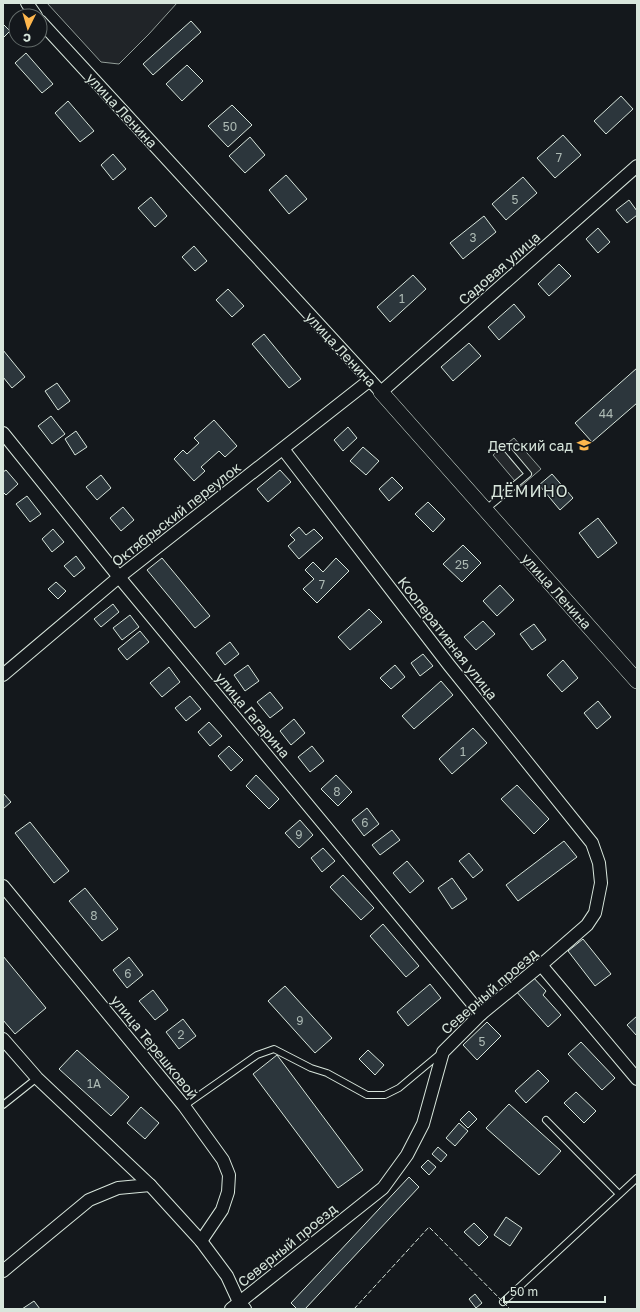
<svg xmlns="http://www.w3.org/2000/svg" width="640" height="1312" viewBox="0 0 640 1312" font-family="'Golos Text',sans-serif">
  <style>
    .green { fill: #202428; stroke: #939e99 }
    .parking { fill: #24282b; stroke: #939e99 }
    .building { fill: #2c363c; stroke: #d8e6dc }
    .lines { fill: none; stroke-linecap: round; stroke-linejoin: round }
    .service-casing { stroke: #d8e6dc; stroke-width: 8 }
    .minor-casing { stroke: #d8e6dc; stroke-width: 14 }
    .tertiary-casing { stroke: #d8e6dc; stroke-width: 16 }
    .service { stroke: #14181c; stroke-width: 6 }
    .minor { stroke: #14181c; stroke-width: 12 }
    .tertiary { stroke: #14181c; stroke-width: 15 }
    .fence { stroke: #d8e6dc; stroke-width: 1; stroke-dasharray: 5 2; stroke-linecap: butt }
    .labels { text-anchor: middle; dominant-baseline: central; stroke-width: 3; stroke-linejoin: round; paint-order: stroke }
    .number-label { font-size: 12px; fill: #adbab4 }
    .street-label { font-size: 14px; fill: #d8e6dc; stroke: #14181c }
    .poi-label { font-size: 14px; fill: #d8e6dc; stroke: #14181c; text-anchor: end }
    .quarter-label { font-size: 16px; letter-spacing: 1px; fill: #d8e6dc; stroke: #14181c }
  </style>
  <rect width="100%" height="100%" fill="#14181c"/>
  <path class="green" d="M47,3H177L149,34L119,64L101,62Z"/>
  <path class="parking" d="M514,438L541,469L520,487L493,455Z"/>
  <g class="building">
    <path d="M191,21L201,32L153,75L143,64Z"/>
    <path d="M3,24L10,31L3,38Z"/>
    <path d="M26,53L53,84L42,93L15,63Z"/>
    <path d="M187,65L203,81L182,101L166,84Z"/>
    <path d="M621,96L633,109L606,134L594,121Z"/>
    <path d="M68,101L94,131L80,142L55,113Z"/>
    <path d="M232,105L252,125L228,147L208,126Z"/>
    <path d="M563,135L581,155L555,178L537,158Z"/>
    <path d="M250,137L265,155L245,173L229,156Z"/>
    <path d="M113,154L126,169L113,180L101,165Z"/>
    <path d="M286,175L307,199L289,214L269,190Z"/>
    <path d="M523,177L537,193L506,220L492,204Z"/>
    <path d="M151,197L167,216L155,227L138,208Z"/>
    <path d="M629,200L637,211V215L627,223L616,210Z"/>
    <path d="M484,216L496,232L463,259L450,243Z"/>
    <path d="M598,228L610,242L598,253L586,239Z"/>
    <path d="M194,246L207,261L195,271L182,257Z"/>
    <path d="M559,264L571,276L549,296L538,284Z"/>
    <path d="M413,275L426,289L390,322L377,307Z"/>
    <path d="M228,289L244,306L232,317L216,300Z"/>
    <path d="M514,304L525,317L499,340L488,327Z"/>
    <path d="M264,334L301,379L289,388L252,344Z"/>
    <path d="M469,343L481,356L453,381L441,367Z"/>
    <path d="M3,350L25,377L12,388L3,377Z"/>
    <path d="M637,368V403L592,442L575,423Z"/>
    <path d="M57,383L70,401L58,410L45,391Z"/>
    <path d="M51,416L65,434L52,444L38,426Z"/>
    <path d="M214,420L237,446L225,457L219,451L201,467L205,471L194,481L174,459L183,450L187,454L199,443L194,438Z"/>
    <path d="M348,427L357,438L343,451L334,440Z"/>
    <path d="M76,431L87,447L75,455L65,439Z"/>
    <path d="M363,447L379,461L366,475L350,461Z"/>
    <path d="M6,470L18,484L6,495L3,492V472Z"/>
    <path d="M280,470L291,482L268,502L257,489Z"/>
    <path d="M552,474L573,498L560,510L539,485Z"/>
    <path d="M101,475L111,488L97,500L86,487Z"/>
    <path d="M392,477L403,488L389,501L379,489Z"/>
    <path d="M27,496L41,514L30,522L16,504Z"/>
    <path d="M428,502L445,519L433,532L415,514Z"/>
    <path d="M123,507L134,520L121,531L110,518Z"/>
    <path d="M598,518L617,543L598,558L579,533Z"/>
    <path d="M299,527L306,535L314,529L323,538L299,559L288,546L295,540L290,535Z"/>
    <path d="M53,529L64,542L52,552L42,539Z"/>
    <path d="M463,545L481,563L462,582L443,564Z"/>
    <path d="M76,556L85,568L74,577L64,566Z"/>
    <path d="M162,558L210,616L195,628L147,570Z"/>
    <path d="M336,558L349,571L317,603L303,589L314,579L305,570L313,562L323,572Z"/>
    <path d="M56,582L66,591L58,599L48,589Z"/>
    <path d="M500,585L514,600L497,616L483,601Z"/>
    <path d="M113,604L119,612L101,627L94,619Z"/>
    <path d="M369,609L382,622L350,650L338,637Z"/>
    <path d="M130,615L139,627L122,640L113,628Z"/>
    <path d="M483,621L495,634L476,650L464,637Z"/>
    <path d="M534,624L546,640L532,650L520,634Z"/>
    <path d="M140,631L149,642L127,660L118,649Z"/>
    <path d="M230,642L239,654L225,665L216,653Z"/>
    <path d="M423,654L433,666L420,676L411,663Z"/>
    <path d="M563,660L578,678L562,692L547,675Z"/>
    <path d="M248,665L259,681L245,691L234,675Z"/>
    <path d="M395,665L405,677L391,689L380,678Z"/>
    <path d="M169,667L180,682L162,697L150,683Z"/>
    <path d="M441,681L453,695L414,729L402,716Z"/>
    <path d="M270,692L283,708L270,718L257,702Z"/>
    <path d="M190,696L201,709L186,721L175,708Z"/>
    <path d="M598,701L611,717L597,729L584,713Z"/>
    <path d="M294,719L305,733L291,745L280,731Z"/>
    <path d="M209,722L222,736L210,746L198,732Z"/>
    <path d="M473,728L487,743L452,774L439,759Z"/>
    <path d="M229,746L243,760L231,771L218,756Z"/>
    <path d="M312,746L324,761L310,772L298,757Z"/>
    <path d="M256,775L279,799L269,809L246,786Z"/>
    <path d="M336,775L352,792L338,806L321,789Z"/>
    <path d="M517,785L549,819L534,834L501,799Z"/>
    <path d="M3,793L11,802L3,809Z"/>
    <path d="M367,808L379,824L364,836L352,820Z"/>
    <path d="M300,820L313,835L299,848L285,833Z"/>
    <path d="M30,822L69,871L54,883L15,833Z"/>
    <path d="M392,830L400,840L380,855L372,845Z"/>
    <path d="M564,841L577,857L518,901L506,885Z"/>
    <path d="M323,848L335,861L322,872L311,858Z"/>
    <path d="M469,853L483,870L473,878L459,861Z"/>
    <path d="M407,861L424,881L410,893L393,873Z"/>
    <path d="M343,875L374,908L361,920L330,887Z"/>
    <path d="M452,878L467,899L452,909L438,888Z"/>
    <path d="M85,888L118,929L102,941L69,901Z"/>
    <path d="M383,924L419,966L406,977L370,936Z"/>
    <path d="M583,939L611,974L595,986L568,951Z"/>
    <path d="M3,956L46,1008L15,1034L3,1020Z"/>
    <path d="M129,957L143,975L127,988L113,970Z"/>
    <path d="M531,975L546,991L543,995L561,1015L548,1027L515,990Z"/>
    <path d="M430,984L441,998L408,1026L397,1012Z"/>
    <path d="M285,986L332,1038L315,1053L268,1001Z"/>
    <path d="M153,990L168,1010L155,1020L139,1001Z"/>
    <path d="M637,1016V1036L627,1025Z"/>
    <path d="M183,1019L196,1036L179,1049L166,1032Z"/>
    <path d="M487,1022L501,1036L477,1060L463,1045Z"/>
    <path d="M581,1042L615,1078L602,1090L568,1054Z"/>
    <path d="M77,1050L129,1097L111,1116L59,1069Z"/>
    <path d="M368,1050L384,1065L375,1075L359,1059Z"/>
    <path d="M277,1055L363,1170L338,1188L253,1074Z"/>
    <path d="M538,1070L549,1081L526,1103L515,1091Z"/>
    <path d="M576,1092L596,1111L584,1123L564,1103Z"/>
    <path d="M509,1104L561,1151L539,1175L486,1128Z"/>
    <path d="M141,1107L159,1123L145,1139L127,1123Z"/>
    <path d="M469,1111L477,1119L468,1128L460,1120Z"/>
    <path d="M459,1123L468,1131L455,1146L446,1138Z"/>
    <path d="M438,1147L447,1155L441,1162L432,1154Z"/>
    <path d="M428,1160L436,1167L429,1175L421,1167Z"/>
    <path d="M409,1177L419,1187L305,1309H297L291,1303Z"/>
    <path d="M506,1217L522,1228L510,1246L494,1235Z"/>
    <path d="M474,1223L488,1237L479,1246L464,1232Z"/>
    <path d="M475,1294L482,1303L476,1308L469,1299Z"/>
    <path d="M34,1301L40,1309H22Z"/>
  </g>
  <g class="lines">
    <defs>
      <g id="service">
        <path d="M485,510L528,474L507,449"/>
        <path d="M3,1105L37,1078"/>
        <path d="M184,1106L257,1055L274,1049L311,1068L327,1073L367,1095H385L399,1088L441,1053"/>
        <path d="M546,1120L619,1194"/>
        <path d="M503,1302L637,1178"/>
      </g>
      <g id="minor">
        <path d="M27,3L36,16"/>
        <path d="M40,21L381,392L637,166"/>
        <path d="M3,433L119,577L481,1014"/>
        <path d="M3,675L119,577L370,380"/>
        <path d="M3,886L184,1106L223,1160L229,1175L228,1192L222,1210L201,1241"/>
        <path d="M541,965L637,1079"/>
        <path d="M3,1039L37,1078L150,1185L201,1241L227,1276L239,1302L245,1309"/>
        <path d="M3,1271L89,1200L118,1188L150,1185"/>
        <path d="M231,1309L383,1188L407,1155L423,1124L443,1052L481,1014L541,965L587,925L595,913L601,883L599,863L592,843L449,665L283,449"/>
      </g>
      <path id="tertiary" d="M381,392L637,681"/>
    </defs>
    <use href="#service" class="service-casing"/>
    <use href="#minor" class="minor-casing"/>
    <use href="#tertiary" class="tertiary-casing"/>
    <use href="#service" class="service"/>
    <use href="#minor" class="minor"/>
    <use href="#tertiary" class="tertiary"/>
    <path class="fence" d="M354,1309L429,1227L510,1309"/>
  </g>
  <defs>
    <symbol id="school-bare" viewBox="-9 -9 18 18"><path d="M0-5L7-2L0 1L-7-2ZM-4 1L0 2.5L4 1V4Q0 6-4 4Z" fill="#ffb74d" stroke="#14181c" stroke-width="2.5" paint-order="stroke"/></symbol>
  </defs>
  <g fill-rule="evenodd">
    <use href="#school-bare" x="574" y="435" width="20" height="20"/>
  </g>
  <g class="labels">
    <g class="number-label">
      <text x="230" y="126">50</text>
      <text x="559" y="157">7</text>
      <text x="515" y="199">5</text>
      <text x="473" y="237">3</text>
      <text x="402" y="298">1</text>
      <text x="606" y="413">44</text>
      <text x="462" y="564">25</text>
      <text x="322" y="584">7</text>
      <text x="463" y="751">1</text>
      <text x="337" y="791">8</text>
      <text x="365" y="822">6</text>
      <text x="299" y="834">9</text>
      <text x="94" y="915">8</text>
      <text x="128" y="973">6</text>
      <text x="300" y="1020">9</text>
      <text x="181" y="1034">2</text>
      <text x="482" y="1041">5</text>
      <text x="94" y="1083">1А</text>
    </g>
    <g class="street-label">
      <text transform="translate(122 110) rotate(47)">улица Ленина</text>
      <text transform="translate(499 268) rotate(-41)">Садовая улица</text>
      <text transform="translate(341 349) rotate(47)">улица Ленина</text>
      <text transform="translate(176 514) rotate(-38)">Октябрьский переулок</text>
      <text transform="translate(557 591) rotate(48)">улица Ленина</text>
      <text transform="translate(448 638) rotate(52)">Кооперативная улица</text>
      <text transform="translate(253 715) rotate(50)">улица Гагарина</text>
      <text transform="translate(489 991) rotate(-41)">Северный проезд</text>
      <text transform="translate(155 1047) rotate(51)">улица Терешковой</text>
      <text transform="translate(287 1245) rotate(-39)">Северный проезд</text>
    </g>
    <g class="poi-label">
      <text x="573" y="445">Детский сад</text>
    </g>
    <g class="quarter-label">
      <text x="530" y="491">ДЁМИНО</text>
    </g>
  </g>
  <rect width="640" height="1312" fill="none" stroke="#d8e6dc" stroke-width="8"/>
  <g transform="translate(28 28) rotate(185)"><circle r="19" fill="#14181c" stroke="#626a69"/>
  <path d="M0-3L7 15L0 10L-7 15Z" fill="#ffb74d"/>
  <text y="-6" font-size="11" font-weight="bold" text-anchor="middle" fill="#d8e6dc">С</text>
  </g>
  <path d="M504 1296v6h101v-6" fill="none" stroke="#d8e6dc" stroke-width="2"/>
  <text x="510" y="1296" font-size="12" fill="#d8e6dc" stroke="#14181c" stroke-width="3" paint-order="stroke">50 m</text>
</svg>
